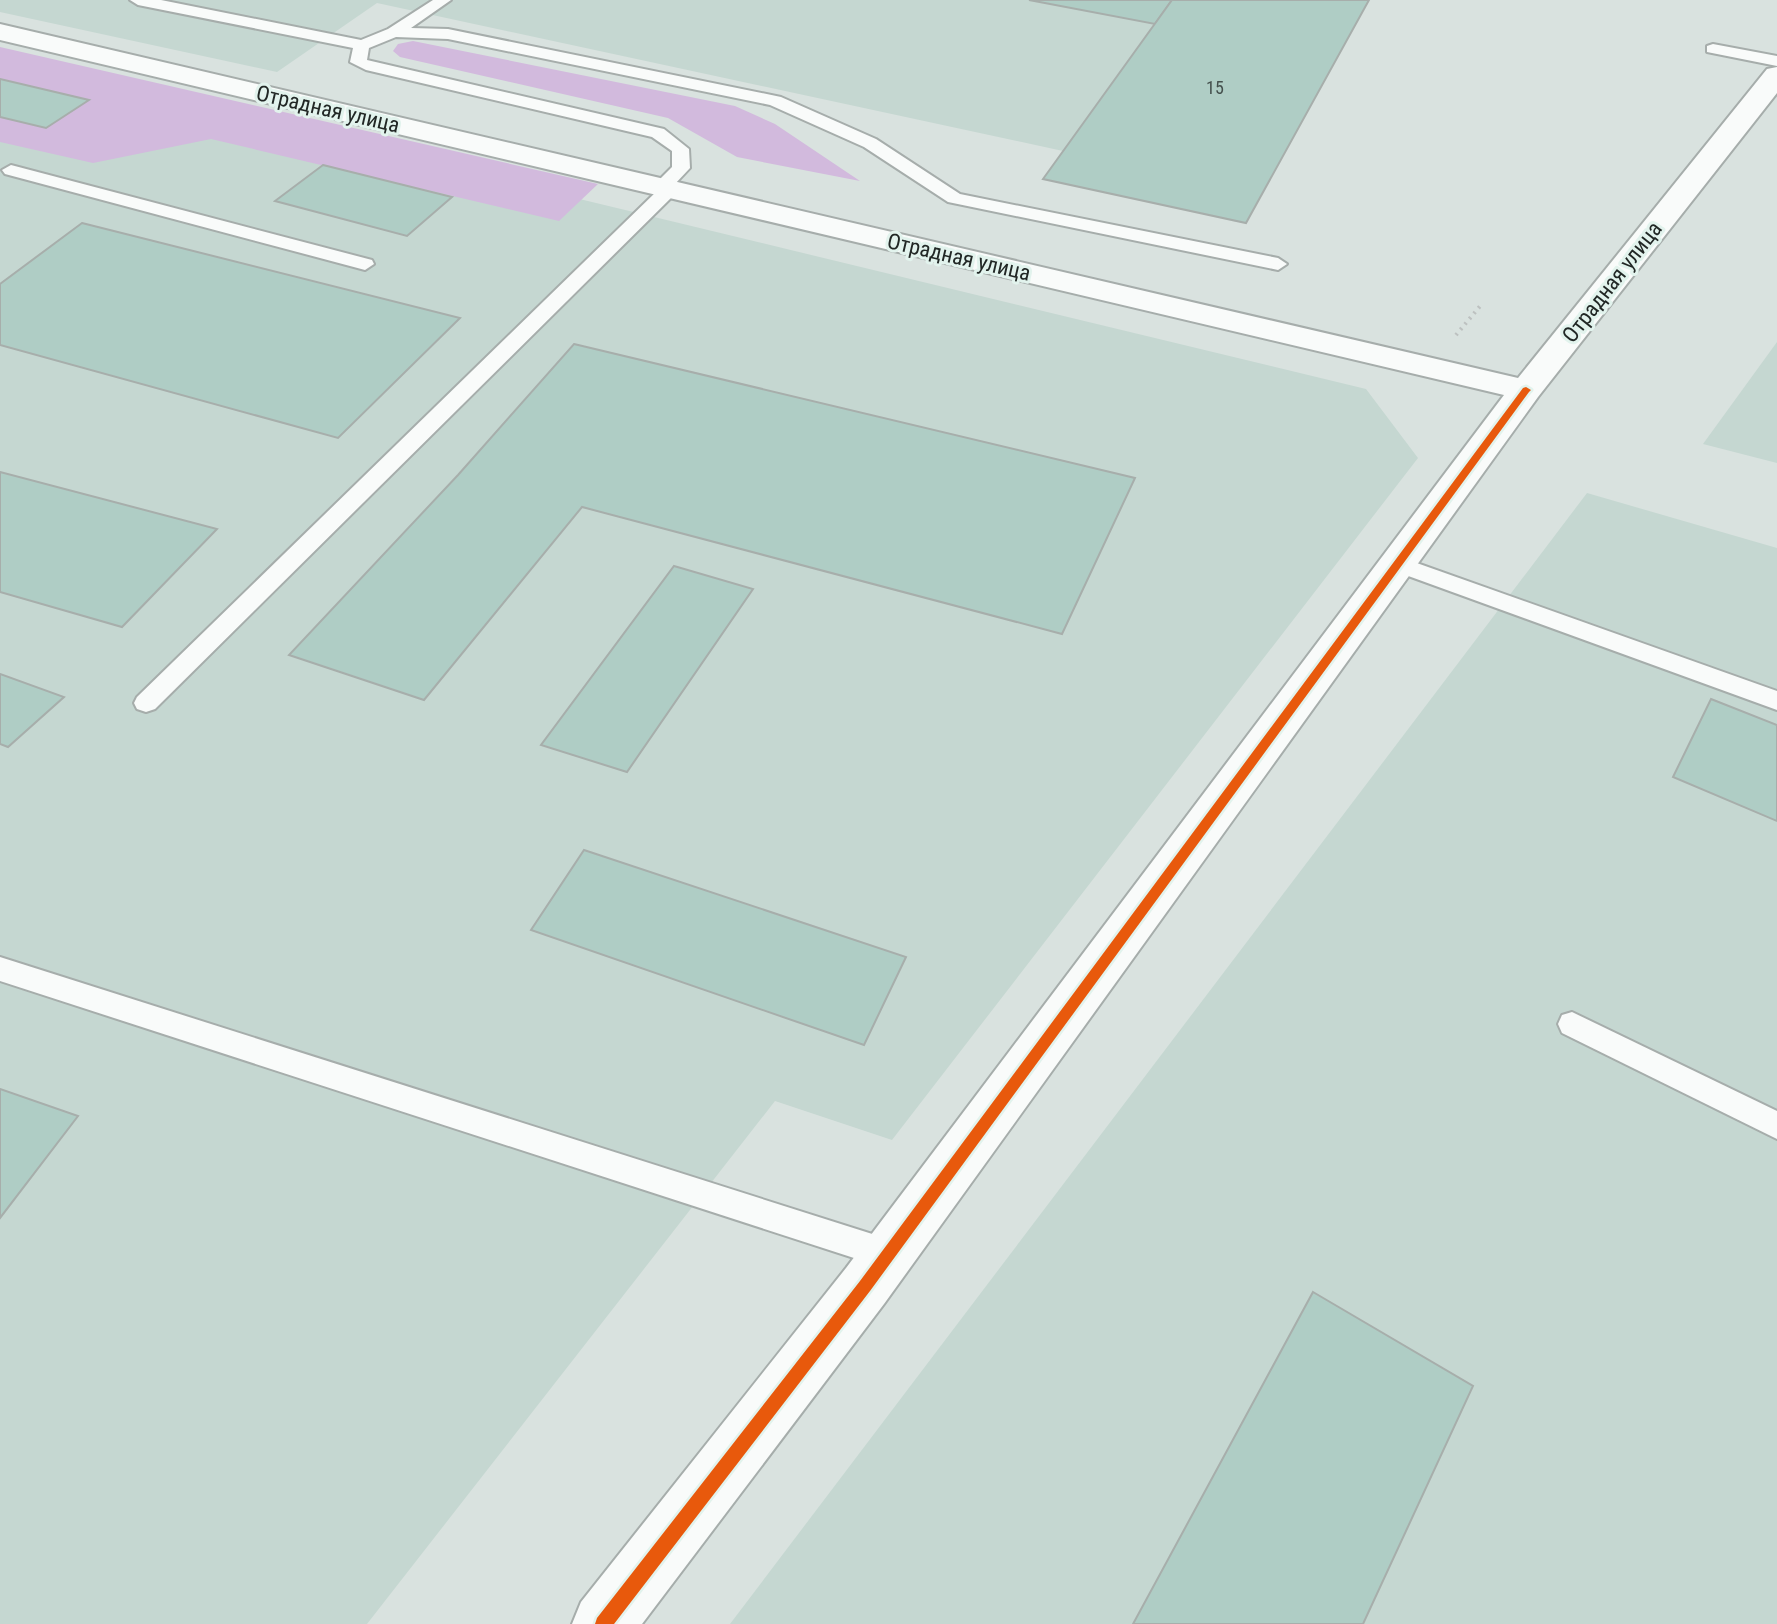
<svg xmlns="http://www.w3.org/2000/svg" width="1777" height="1624" viewBox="0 0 1777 1624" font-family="'Roboto Condensed',sans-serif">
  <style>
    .built { fill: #c5d7d1 }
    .green { fill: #d2badd }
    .building { fill: #afcdc5; stroke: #a7aeab; stroke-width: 2 }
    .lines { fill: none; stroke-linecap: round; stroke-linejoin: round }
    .lane-casing { stroke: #a6adab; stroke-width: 4 }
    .secondary-casing { stroke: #a6adab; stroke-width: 4 }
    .path { stroke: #bdc1c0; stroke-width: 4; stroke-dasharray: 2 5; stroke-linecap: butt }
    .lane { fill: #f9fbfa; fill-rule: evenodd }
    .secondary { fill: #f9fbfa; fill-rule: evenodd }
    .cycleway-casing { stroke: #e2f3ed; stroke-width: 5 }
    .cycleway { fill: #e8590c; fill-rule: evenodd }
    .labels { text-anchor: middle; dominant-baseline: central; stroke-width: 6; stroke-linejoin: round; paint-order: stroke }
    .far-number-label { font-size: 18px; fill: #44504d }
    .far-street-label { font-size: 22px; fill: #212725; stroke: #e2f3ed }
  </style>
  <rect width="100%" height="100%" fill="#d9e2df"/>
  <g class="built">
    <path d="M0,0H1029L1155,24L1063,151L377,3L277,72L0,12Z"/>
    <path d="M0,59L1366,389L1418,458L892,1140L775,1101L367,1624H0Z"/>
    <path d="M1777,342V463L1703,444Z"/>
    <path d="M1587,493L1777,548V1624H730Z"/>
  </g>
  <g class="green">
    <path d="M413,41L735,106L775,124L860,181L737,157L668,118L400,57L393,51L398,44Z"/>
    <path d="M0,47L598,184L559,221L211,139L93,163L0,142Z"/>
  </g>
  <g class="building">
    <path d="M1029,0H1172L1155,24Z"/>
    <path d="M1172,0H1369L1246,223L1043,179Z"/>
    <path d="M0,79L89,100L46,128L0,117Z"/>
    <path d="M323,165L452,197L407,236L275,201Z"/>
    <path d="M82,223L460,318L338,438L0,345V284Z"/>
    <path d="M574,344L1135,478L1062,634L582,507L424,700L289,655L458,475Z"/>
    <path d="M0,472L217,529L122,627L0,592Z"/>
    <path d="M674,566L753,589L627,772L541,745Z"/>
    <path d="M0,674L64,697L8,747L0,744Z"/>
    <path d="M1711,699L1777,725V821L1673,777Z"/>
    <path d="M584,850L906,957L864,1045L531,930Z"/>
    <path d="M0,1089L78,1116L0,1218Z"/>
    <path d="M1313,1292L1473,1386L1363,1624H1133Z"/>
  </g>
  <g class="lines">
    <defs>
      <g id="lane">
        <path d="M130,0H161L361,40L388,29L433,0H451L411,28L448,29L781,97L876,139L960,194L1278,258L1287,264L1278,270L948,202L864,147L770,105L448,39L396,37L369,48L367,60L664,129L689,149L690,168L674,185L679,189L676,193L155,709L146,712L137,709L134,703L137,697L657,191L652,187L672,167V151L652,137L366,70L350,62L353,48L138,5Z"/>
        <path d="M1713,44L1777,56V66L1707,52V46Z"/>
        <path d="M11,165L372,260L374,264L365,270L5,174L2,170Z"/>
        <path d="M1397,556L1777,691V710L1389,569L1386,564L1389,559Z"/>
        <path d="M0,957L888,1239L899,1243L904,1254L899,1265L888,1269L0,981Z"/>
        <path d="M1572,1012L1777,1111V1139L1562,1033L1558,1024L1562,1015Z"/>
      </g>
      <path id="secondary" d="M0,24L1518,378L1767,69L1777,67V93L1538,397L884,1304L642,1624H572L581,1602L846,1268L1504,395L0,40Z"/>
    </defs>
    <use href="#lane" class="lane-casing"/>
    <use href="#secondary" class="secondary-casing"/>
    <path class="path" d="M1456,335L1481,305"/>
    <use href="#lane" class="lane"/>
    <use href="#secondary" class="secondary"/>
    <defs>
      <path id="cycleway" d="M1526,387L1531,390L1529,392L870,1291L614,1624H595L597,1618L860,1281L1523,388Z"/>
    </defs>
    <use href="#cycleway" class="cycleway-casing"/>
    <use href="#cycleway" class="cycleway"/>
  </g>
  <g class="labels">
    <g class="far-number-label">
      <text x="1215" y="87">15</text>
    </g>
    <g class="far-street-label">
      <text transform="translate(328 109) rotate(13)">Отрадная улица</text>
      <text transform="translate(959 257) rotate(13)">Отрадная улица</text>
      <text transform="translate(1612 282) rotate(-52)">Отрадная улица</text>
    </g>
  </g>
</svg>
